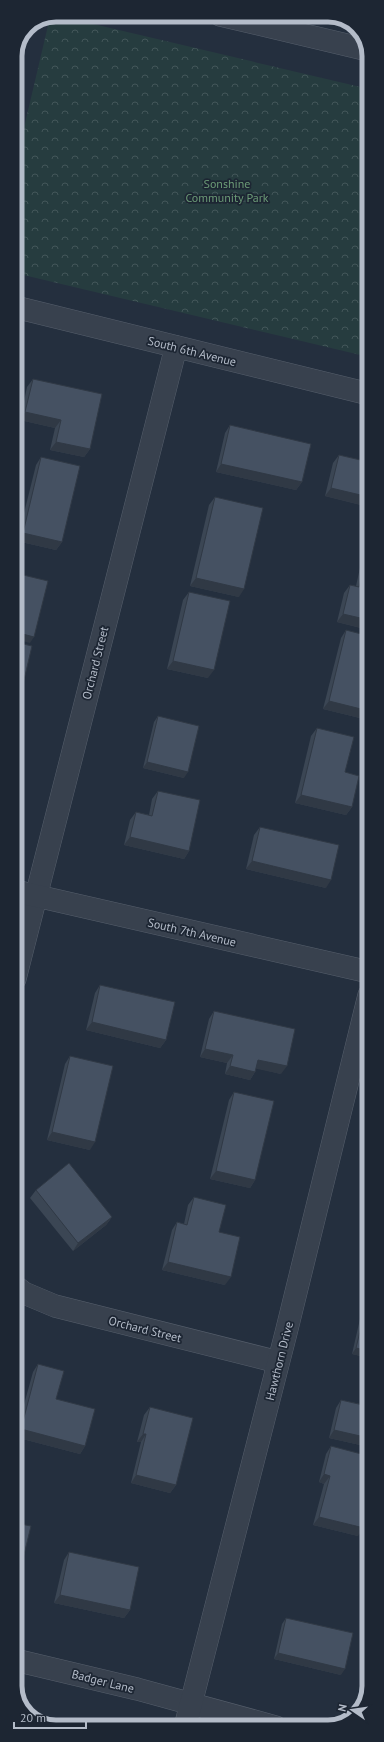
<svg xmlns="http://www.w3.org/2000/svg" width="384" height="1742" viewBox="0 0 384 1742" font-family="'PT Sans',sans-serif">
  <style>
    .park { fill: url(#park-crowns) }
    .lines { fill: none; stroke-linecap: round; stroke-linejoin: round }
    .minor-casing { stroke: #565f6c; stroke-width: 23 }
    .tertiary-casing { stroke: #565f6c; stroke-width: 23 }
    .minor { stroke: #38414e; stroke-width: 22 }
    .tertiary { stroke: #38414e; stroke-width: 22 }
    .wall { fill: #3b4654 }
    .shaded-wall { fill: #303945 }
    .building { fill: #455162; stroke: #303945 }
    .labels { text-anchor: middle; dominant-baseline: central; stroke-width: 3.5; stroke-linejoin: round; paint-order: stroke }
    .park-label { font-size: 12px; fill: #6b9a76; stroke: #1d2633 }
    .street-label { font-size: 12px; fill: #b4bcc9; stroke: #1d2633 }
    .rim { fill: none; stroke: #b4bcc9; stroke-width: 5 }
  </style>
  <defs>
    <pattern id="park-crowns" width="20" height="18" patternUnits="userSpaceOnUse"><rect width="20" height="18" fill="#263c3f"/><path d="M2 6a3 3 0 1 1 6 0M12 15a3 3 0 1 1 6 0" fill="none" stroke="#435659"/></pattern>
  </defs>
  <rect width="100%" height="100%" fill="#242f3e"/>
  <path class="park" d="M55,15L369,89V357L15,273V166L50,17Z"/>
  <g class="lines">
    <defs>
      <g id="minor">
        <path d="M220,15L368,50"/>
        <path d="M15,307L369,394"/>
        <path d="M15,979L176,347"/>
        <path d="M15,1286L24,1293L55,1306L278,1362"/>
        <path d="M15,1660L137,1689L276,1727"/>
        <path d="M185,1727L286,1333L369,995"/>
      </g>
      <path id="tertiary" d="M15,891L369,972"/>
    </defs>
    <use href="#minor" class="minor-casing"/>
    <use href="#tertiary" class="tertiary-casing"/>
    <use href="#minor" class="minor"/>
    <use href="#tertiary" class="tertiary"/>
  </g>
  <g class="wall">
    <path d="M33,379L90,449L84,457L50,450L55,428L20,420L27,387Z"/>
    <path d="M230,425L302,482L296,490L216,472L225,433Z"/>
    <path d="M339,455L369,462V507L325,496L333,463Z"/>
    <path d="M41,457L62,542L56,550L17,541L36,465Z"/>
    <path d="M215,497L239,597L190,586L209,505Z"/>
    <path d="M369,540V630L337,622L344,593L350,585L356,586L365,545Z"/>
    <path d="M189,592L208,678L167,669L183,600Z"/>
    <path d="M346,630L364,719L323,709L341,638Z"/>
    <path d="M158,716L184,778L143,768L154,722Z"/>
    <path d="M317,728L345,772L352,807L346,815L295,803L311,736Z"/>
    <path d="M158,791L189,851L184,859L124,845L130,820L136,812L149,815L152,799Z"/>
    <path d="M260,827L326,888L246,869L254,835Z"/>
    <path d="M100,985L166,1040L160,1048L86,1030L95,993Z"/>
    <path d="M214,1011L281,1074L256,1068L255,1072L250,1080L225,1074L227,1063L200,1057L209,1019Z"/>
    <path d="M70,1056L90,1150L47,1140L65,1064Z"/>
    <path d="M234,1092L255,1180L250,1188L210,1179L229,1100Z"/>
    <path d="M36,1190L112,1217L106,1225L73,1251L30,1198Z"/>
    <path d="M194,1197L225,1285L162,1270L172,1230L177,1222L184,1224L188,1205Z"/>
    <path d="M369,1292V1358L352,1354L365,1297Z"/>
    <path d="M38,1364L56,1399L85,1446L80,1454L15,1437L33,1372Z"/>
    <path d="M369,1374V1447L329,1438L336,1408L341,1400L360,1404L366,1377Z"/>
    <path d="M150,1407L176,1485L170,1493L131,1483L141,1442H137L144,1415Z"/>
    <path d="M331,1446L358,1536L313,1525L324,1484L319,1482L326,1454Z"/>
    <path d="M69,1552L130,1610L124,1618L54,1603L64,1560Z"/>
    <path d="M286,1618L341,1675L274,1659L282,1624Z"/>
    <path d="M369,1650V1686L361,1685Z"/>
  </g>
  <g class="shaded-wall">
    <path d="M25,412L61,420L55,428L20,420Z"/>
    <path d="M56,442L90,449L84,457L50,450Z"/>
    <path d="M221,464L302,482L296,490L216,472Z"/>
    <path d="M331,488L369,497V507L325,496Z"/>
    <path d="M23,533L62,542L56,550L17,541Z"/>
    <path d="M196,578L244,589L239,597L190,586Z"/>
    <path d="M343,614L369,620V630L337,622Z"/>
    <path d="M15,632L34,637L30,643L15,639Z"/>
    <path d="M173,661L214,670L208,678L167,669Z"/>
    <path d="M329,701L369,711V712L364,719L323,709Z"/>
    <path d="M147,762L188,772L184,778L143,768Z"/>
    <path d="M301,795L352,807L346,815L295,803Z"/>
    <path d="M130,837L189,851L184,859L124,845Z"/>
    <path d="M252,861L331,880L326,888L246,869Z"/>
    <path d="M92,1022L166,1040L160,1048L86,1030Z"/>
    <path d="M205,1049L233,1055L227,1063L200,1057Z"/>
    <path d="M258,1060L287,1066L281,1074L253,1068Z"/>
    <path d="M230,1066L255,1072L250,1080L225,1074Z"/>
    <path d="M52,1132L95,1142L90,1150L47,1140Z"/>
    <path d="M216,1171L255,1180L250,1188L210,1179Z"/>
    <path d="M112,1217L106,1225L73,1251L78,1243Z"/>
    <path d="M168,1262L231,1277L225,1285L162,1270Z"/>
    <path d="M356,1348L369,1351V1358L352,1354Z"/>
    <path d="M21,1429L85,1446L80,1454L15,1437Z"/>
    <path d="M334,1430L369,1438V1447L329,1438Z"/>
    <path d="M143,1434H146L141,1442H137Z"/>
    <path d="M324,1474L330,1476L324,1484L319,1482Z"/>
    <path d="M136,1475L176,1485L170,1493L131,1483Z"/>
    <path d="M319,1517L364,1528L358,1536L313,1525Z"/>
    <path d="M15,1570L20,1571L15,1578Z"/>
    <path d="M60,1595L130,1610L124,1618L54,1603Z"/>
    <path d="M278,1653L345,1669L341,1675L274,1659Z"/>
    <path d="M367,1677H369V1686L361,1685Z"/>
  </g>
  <g class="building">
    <path d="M33,379L102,394L90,449L56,442L61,420L25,412Z"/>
    <path d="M230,425L311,444L302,482L221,464Z"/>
    <path d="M339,455L369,462V497L331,488Z"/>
    <path d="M41,457L80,466L62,542L23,533Z"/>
    <path d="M215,497L263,508L244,589L196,578Z"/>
    <path d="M369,546V620L343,614L350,585L359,587Z"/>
    <path d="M15,573L48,581L34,637L15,632Z"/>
    <path d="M189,592L230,601L214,670L173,661Z"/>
    <path d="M346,630L369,636V711L329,701Z"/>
    <path d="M15,642L32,646L15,718Z"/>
    <path d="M158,716L199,726L188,772L147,762Z"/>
    <path d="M317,728L354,737L345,772L359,776L352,807L301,795Z"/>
    <path d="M158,791L200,800L189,851L130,837L136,812L152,816Z"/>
    <path d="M260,827L339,845L331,880L252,861Z"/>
    <path d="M100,985L175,1002L166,1040L92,1022Z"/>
    <path d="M214,1011L295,1029L287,1066L258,1060L255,1072L230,1066L233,1055L205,1049Z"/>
    <path d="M70,1056L113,1066L95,1142L52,1132Z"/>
    <path d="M234,1092L274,1101L255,1180L216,1171Z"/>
    <path d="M69,1163L112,1217L78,1243L36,1190Z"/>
    <path d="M194,1197L226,1205L219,1232L240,1237L231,1277L168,1262L177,1222L187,1225Z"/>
    <path d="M369,1294V1351L356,1348Z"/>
    <path d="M38,1364L64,1371L56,1399L95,1409L85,1446L21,1429Z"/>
    <path d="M369,1381V1438L334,1430L341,1400L363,1405Z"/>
    <path d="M150,1407L193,1418L176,1485L136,1475L146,1434H143Z"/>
    <path d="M331,1446L369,1456V1507L364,1528L319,1517L330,1476L324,1474Z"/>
    <path d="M15,1523L31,1526L20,1571L15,1570Z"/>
    <path d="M69,1552L139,1567L130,1610L60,1595Z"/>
    <path d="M286,1618L353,1633L345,1669L278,1653Z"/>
    <path d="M369,1666V1677H367Z"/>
  </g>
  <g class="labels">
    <g class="park-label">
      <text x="227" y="183">Sonshine<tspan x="227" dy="14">Community Park</tspan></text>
    </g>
    <g class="street-label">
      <text transform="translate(192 351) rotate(14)">South 6th Avenue</text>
      <text transform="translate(95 663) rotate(-76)">Orchard Street</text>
      <text transform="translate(192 932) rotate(13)">South 7th Avenue</text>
      <text transform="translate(145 1329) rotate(14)">Orchard Street</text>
      <text transform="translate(279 1361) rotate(-76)">Hawthorn Drive</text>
      <text transform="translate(103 1681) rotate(14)">Badger Lane</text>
    </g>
  </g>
  <path d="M0 0H384V1742H0ZM56 22H328A34 34 0 0 1 362 56V1686A34 34 0 0 1 328 1720H56A34 34 0 0 1 22 1686V56A34 34 0 0 1 56 22Z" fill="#1d2633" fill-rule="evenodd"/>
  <path class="rim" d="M56 22H328A34 34 0 0 1 362 56V1686A34 34 0 0 1 328 1720H56A34 34 0 0 1 22 1686V56A34 34 0 0 1 56 22Z"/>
  <g transform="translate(352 1710) rotate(283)" stroke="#1d2633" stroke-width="3" paint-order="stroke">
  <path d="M0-3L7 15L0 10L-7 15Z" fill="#b4bcc9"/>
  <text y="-6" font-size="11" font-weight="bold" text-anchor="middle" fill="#b4bcc9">N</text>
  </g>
  <path d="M14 1722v6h72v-6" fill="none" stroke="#b4bcc9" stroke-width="2"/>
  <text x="20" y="1722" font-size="12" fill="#b4bcc9" stroke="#1d2633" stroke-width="3" paint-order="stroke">20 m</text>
</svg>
